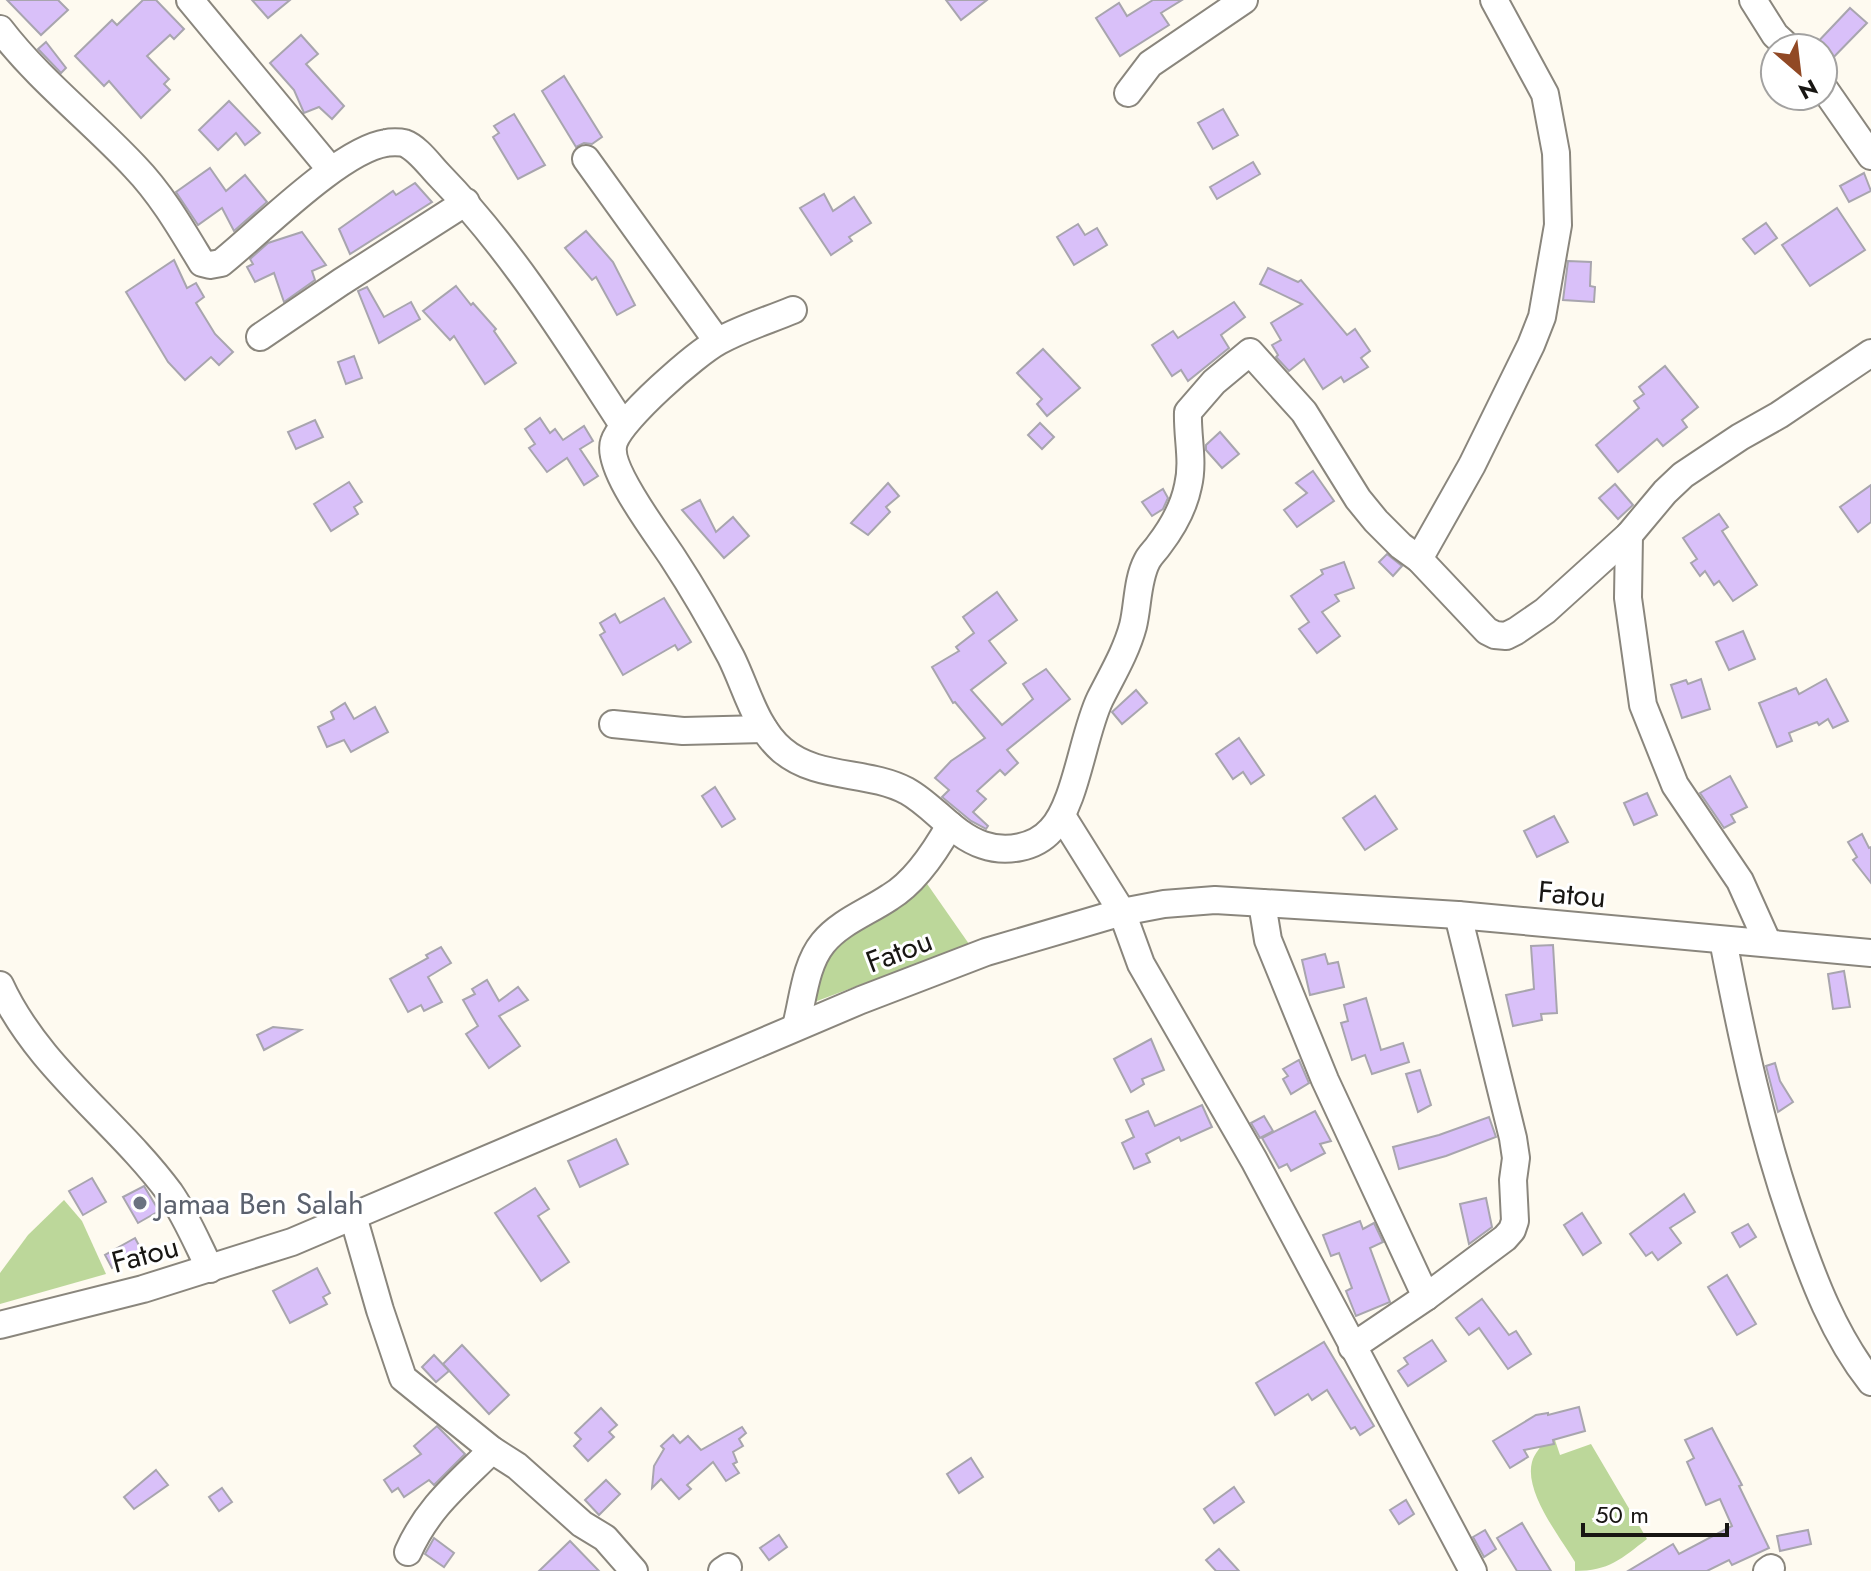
<svg xmlns="http://www.w3.org/2000/svg" width="1871" height="1571" viewBox="0 0 1871 1571" font-family="Jost,sans-serif">
  <style>
    .green { fill: #bcd79a }
    .building { fill: #d9c0f9; stroke: #a8a5ae; stroke-width: 2 }
    .lines { fill: none; stroke-linecap: round; stroke-linejoin: round }
    .minor-casing { stroke: #8a867d; stroke-width: 30 }
    .minor { stroke: #fff; stroke-width: 26 }
    .worship-dot { fill: #6b7280; stroke: #fff; stroke-width: 3 }
    .labels { text-anchor: middle; dominant-baseline: central; stroke-width: 6; stroke-linejoin: round; paint-order: stroke }
    .street-label { font-size: 30px; fill: #181613; stroke: #fff }
    .worship-label { font-size: 30px; fill: #5b616d; stroke: #fff; text-anchor: start }
  </style>
  <rect width="100%" height="100%" fill="#fefaf0"/>
  <g class="green">
    <path d="M923,878L969,944L809,1004V967Z"/>
    <path d="M64,1200L82,1221L106,1274L0,1304V1273L28,1235Z"/>
    <path d="M1554,1437L1560,1455L1591,1444L1647,1539C1621,1559 1609,1571 1575,1571V1562C1560,1537 1524,1492 1532,1462C1534,1454 1542,1446 1545,1439Z"/>
  </g>
  <g class="building">
    <path d="M7,0H58L68,10L41,35Z"/>
    <path d="M143,0H156L184,29L174,39L170,35L147,56L169,79L164,84L170,90L141,118L109,81L104,86L75,56L112,20L117,25Z"/>
    <path d="M252,0H290L268,18Z"/>
    <path d="M946,0H987L961,20Z"/>
    <path d="M1153,0H1182L1161,13L1169,25L1120,56L1096,18L1119,3L1127,16Z"/>
    <path d="M1850,8L1867,23L1823,68V48H1812Z"/>
    <path d="M301,35L318,54L306,64L344,106L332,119L319,107L304,113L294,90L270,63Z"/>
    <path d="M46,42L66,68L61,73L38,49Z"/>
    <path d="M564,76L602,137L592,144L584,143L576,147L542,91Z"/>
    <path d="M229,101L260,133L245,145L236,133L218,150L199,130Z"/>
    <path d="M1223,109L1238,135L1213,149L1198,123Z"/>
    <path d="M514,114L545,165L518,179L493,137L499,133L494,126Z"/>
    <path d="M1253,162L1260,174L1217,199L1210,187Z"/>
    <path d="M210,168L226,191L245,175L267,202L234,231L222,208L198,225L176,192Z"/>
    <path d="M1864,173L1871,191L1849,202L1840,186Z"/>
    <path d="M415,183L432,202L350,254L339,229L393,191L396,195Z"/>
    <path d="M824,194L833,211L854,197L871,223L849,237L852,241L831,255L800,208Z"/>
    <path d="M1837,208L1865,250L1810,286L1782,245Z"/>
    <path d="M1766,223L1777,238L1755,254L1743,239Z"/>
    <path d="M1078,224L1085,235L1097,228L1107,245L1074,265L1057,237Z"/>
    <path d="M586,231L613,262L635,305L617,315L596,277L592,280L565,248Z"/>
    <path d="M302,232L326,265L312,271L315,280L284,302L274,273L255,282L247,267L253,264L250,259L268,243Z"/>
    <path d="M174,260L187,288L196,283L204,297L196,303L215,334L233,352L219,365L211,357L185,380L168,362L126,292Z"/>
    <path d="M1568,261L1591,262L1590,286L1595,287L1594,302L1563,300Z"/>
    <path d="M1268,268L1298,282L1301,280L1347,335L1355,329L1370,351L1361,358L1368,367L1344,382L1341,377L1323,389L1304,359L1289,371L1276,357L1278,355L1272,345L1281,340L1271,323L1302,304L1260,284Z"/>
    <path d="M456,286L471,305L473,303L496,329L494,331L516,363L485,384L454,336L450,340L423,311Z"/>
    <path d="M367,287L384,317L411,302L420,319L379,343L358,291Z"/>
    <path d="M1234,302L1245,317L1221,335L1229,348L1188,381L1181,370L1172,376L1152,345L1173,331L1178,338Z"/>
    <path d="M1043,349L1080,388L1047,416L1037,404L1042,399L1017,373Z"/>
    <path d="M354,356L362,378L346,384L338,362Z"/>
    <path d="M1665,366L1698,407L1682,420L1687,427L1663,446L1657,439L1618,472L1596,445L1639,408L1634,401L1644,394L1639,387Z"/>
    <path d="M540,418L550,433L555,429L563,440L584,426L593,441L580,449L598,476L584,485L567,458L547,472L529,448L535,444L525,429Z"/>
    <path d="M315,420L323,437L296,449L288,432Z"/>
    <path d="M1040,423L1054,437L1042,449L1028,435Z"/>
    <path d="M1220,432L1239,454L1222,468L1206,450V445Z"/>
    <path d="M1313,471L1334,501L1297,527L1284,510L1307,493L1296,483Z"/>
    <path d="M349,482L362,502L354,507L358,514L331,531L314,504Z"/>
    <path d="M888,483L899,496L886,507L890,512L868,535L851,523Z"/>
    <path d="M1615,484L1633,505L1618,519L1599,498Z"/>
    <path d="M1871,485V522L1858,532L1840,507Z"/>
    <path d="M1163,489L1168,498L1163,509L1152,516L1142,502Z"/>
    <path d="M700,500L716,532L733,517L749,536L724,558L682,510Z"/>
    <path d="M1719,514L1728,527L1722,531L1757,585L1733,601L1719,581L1714,585L1705,571L1700,576L1691,563L1697,559L1683,538Z"/>
    <path d="M1387,554L1402,566L1393,576L1379,562Z"/>
    <path d="M1344,562L1354,588L1335,595L1339,601L1322,612L1340,636L1317,653L1299,629L1309,622L1291,596L1323,574L1321,570Z"/>
    <path d="M997,592L1017,620L989,641L1006,663L971,690L1002,725L1033,699L1023,684L1046,669L1070,699L1007,750L1018,763L1005,775L1000,770L977,791L986,799L973,812L988,826L986,829L971,821L942,797L949,790L935,778L951,761L985,738L955,702L953,703L932,667L959,651L956,647L974,633L963,617Z"/>
    <path d="M664,598L691,642L678,650L675,645L623,675L600,635L605,632L600,623L615,614L620,623Z"/>
    <path d="M1743,631L1755,659L1729,670L1716,642Z"/>
    <path d="M1701,679L1710,709L1682,718L1671,685L1686,680L1688,684Z"/>
    <path d="M1826,679L1848,721L1833,728L1828,719L1819,725L1817,722L1789,733L1792,741L1777,747L1759,703L1796,688L1799,694Z"/>
    <path d="M1136,690L1147,703L1122,724L1112,712Z"/>
    <path d="M345,703L354,719L375,707L388,732L351,752L344,740L327,747L318,727L334,719L331,712Z"/>
    <path d="M1239,738L1264,775L1251,784L1243,772L1233,779L1216,754Z"/>
    <path d="M1730,776L1747,807L1731,815L1735,822L1724,828L1700,793Z"/>
    <path d="M715,787L735,819L722,827L702,796Z"/>
    <path d="M1647,793L1657,815L1634,825L1624,803Z"/>
    <path d="M1375,796L1397,829L1365,850L1343,818Z"/>
    <path d="M1554,816L1568,842L1537,857L1524,831Z"/>
    <path d="M1862,834L1869,848L1871,847V883L1853,860L1857,857L1848,842Z"/>
    <path d="M1553,945L1557,1013L1541,1014L1542,1020L1513,1026L1506,995L1534,989L1531,946Z"/>
    <path d="M441,947L451,963L428,977L442,1002L424,1011L421,1005L408,1012L390,979L428,958L426,955Z"/>
    <path d="M1325,954L1328,964L1338,962L1344,987L1310,995L1302,960Z"/>
    <path d="M1844,971L1850,1007L1833,1009L1828,974Z"/>
    <path d="M487,980L499,1001L518,987L528,1000L499,1016L520,1046L489,1068L466,1034L478,1026L463,1000L475,994L472,989Z"/>
    <path d="M1366,998L1381,1050L1403,1043L1409,1062L1372,1074L1365,1055L1352,1060L1341,1023L1348,1021L1344,1005Z"/>
    <path d="M273,1027L301,1030L264,1050L257,1035Z"/>
    <path d="M1151,1039L1164,1070L1142,1079L1144,1084L1131,1092L1114,1059Z"/>
    <path d="M1299,1060L1309,1083L1291,1094L1283,1079L1288,1076L1283,1069Z"/>
    <path d="M1775,1063L1780,1081L1793,1102L1778,1112L1766,1066Z"/>
    <path d="M1420,1070L1431,1105L1418,1112L1406,1074Z"/>
    <path d="M1202,1105L1212,1127L1181,1141L1179,1137L1146,1154L1150,1162L1134,1169L1122,1143L1134,1137L1126,1120L1148,1111L1155,1126Z"/>
    <path d="M1315,1111L1331,1141L1320,1144L1325,1153L1291,1171L1287,1164L1279,1168L1262,1138Z"/>
    <path d="M1264,1116L1273,1131L1260,1138L1251,1123Z"/>
    <path d="M1489,1117L1496,1137L1446,1156L1399,1169L1393,1147L1439,1135Z"/>
    <path d="M616,1139L628,1164L580,1187L568,1161Z"/>
    <path d="M92,1178L106,1202L83,1215L69,1191Z"/>
    <path d="M144,1186L159,1211L138,1223L123,1197Z"/>
    <path d="M535,1188L549,1209L538,1216L569,1262L541,1281L495,1213Z"/>
    <path d="M1684,1194L1695,1212L1670,1228L1681,1243L1658,1260L1652,1252L1646,1256L1630,1234Z"/>
    <path d="M1486,1198L1492,1227L1469,1244L1460,1204Z"/>
    <path d="M1582,1213L1601,1243L1583,1255L1564,1225Z"/>
    <path d="M1360,1221L1363,1229L1374,1223L1383,1242L1370,1248L1390,1302L1356,1316L1346,1291L1352,1288L1339,1253L1331,1256L1323,1235Z"/>
    <path d="M1748,1224L1756,1237L1740,1247L1732,1233Z"/>
    <path d="M135,1238L142,1251L112,1268L105,1255Z"/>
    <path d="M317,1268L330,1293L323,1297L327,1304L290,1323L273,1291Z"/>
    <path d="M1727,1275L1756,1324L1737,1335L1708,1287Z"/>
    <path d="M1482,1299L1509,1335L1516,1331L1531,1354L1508,1369L1479,1328L1469,1335L1456,1318Z"/>
    <path d="M1432,1340L1446,1361L1408,1386L1398,1371L1408,1364L1404,1358Z"/>
    <path d="M1324,1342L1374,1426L1360,1435L1355,1427L1351,1429L1327,1390L1312,1400L1308,1394L1275,1415L1256,1383Z"/>
    <path d="M462,1345L509,1395L489,1414L443,1364Z"/>
    <path d="M434,1355L449,1371L436,1382L422,1367Z"/>
    <path d="M1579,1407L1585,1431L1553,1440L1554,1444L1524,1450L1528,1457L1510,1468L1493,1441L1536,1415L1548,1413V1415Z"/>
    <path d="M601,1408L617,1425L609,1432L614,1437L588,1461L574,1446L581,1439L575,1433Z"/>
    <path d="M437,1426L465,1454L434,1485L429,1480L404,1497L398,1488L392,1492L384,1480L421,1454L414,1446Z"/>
    <path d="M742,1427L746,1433L739,1439L743,1446L733,1452L737,1462L733,1464L739,1473L726,1481L713,1462L687,1485L691,1489L679,1499L661,1479L652,1488L654,1466L664,1449L661,1446L673,1435L680,1443L688,1436L701,1450Z"/>
    <path d="M1712,1428L1742,1485L1739,1486L1769,1548L1732,1565L1729,1560L1707,1571H1628L1673,1544L1679,1554L1732,1526L1720,1499L1706,1505L1687,1462L1694,1458L1685,1440Z"/>
    <path d="M971,1458L983,1477L959,1493L947,1474Z"/>
    <path d="M156,1470L168,1485L134,1509L124,1497Z"/>
    <path d="M606,1480L620,1494L599,1515L585,1500Z"/>
    <path d="M1234,1487L1244,1502L1214,1523L1204,1509Z"/>
    <path d="M222,1488L232,1502L219,1511L209,1497Z"/>
    <path d="M1406,1500L1414,1514L1399,1524L1390,1510Z"/>
    <path d="M1522,1523L1535,1545L1551,1571H1517L1497,1538Z"/>
    <path d="M1485,1530L1496,1549L1484,1557L1473,1537Z"/>
    <path d="M1808,1530L1811,1544L1780,1551L1777,1536Z"/>
    <path d="M779,1535L787,1547L769,1560L760,1548Z"/>
    <path d="M434,1538L454,1553L444,1567L425,1554Z"/>
    <path d="M570,1541L599,1571H539Z"/>
    <path d="M1219,1549L1239,1571H1216L1206,1560Z"/>
  </g>
  <g class="lines">
    <defs>
      <g id="minor">
        <path d="M190,0L331,170"/>
        <path d="M1753,0L1775,35L1789,48"/>
        <path d="M0,29C39,80 91,120 135,167C162,195 182,230 202,263L210,265L221,263C260,232 340,150 386,143C390,142 400,142 404,143C418,148 430,166 440,176C512,250 567,339 623,425"/>
        <path d="M1823,87L1871,156"/>
        <path d="M1128,93L1150,64L1244,0"/>
        <path d="M586,159L717,341"/>
        <path d="M793,310C769,320 742,328 719,341C695,354 622,418 614,442C605,467 659,536 673,558C694,590 713,623 731,657C746,687 755,727 782,750C817,780 867,770 907,791C934,806 953,835 983,845C1006,853 1035,848 1051,830C1076,804 1083,734 1100,699C1112,675 1126,652 1133,626C1138,606 1137,580 1147,561C1150,555 1155,551 1159,545C1172,528 1184,506 1188,486C1194,461 1187,437 1188,412L1214,382L1250,352L1304,412L1358,499L1376,521L1401,546L1419,559L1487,631L1495,635L1506,636L1516,631L1545,611L1629,535"/>
        <path d="M260,337L341,282L466,202"/>
        <path d="M1419,559L1472,465L1531,345L1542,317L1558,225L1556,153L1545,94L1494,0"/>
        <path d="M613,724L683,731L764,729"/>
        <path d="M1062,816L1122,912L1141,964L1254,1160L1473,1571"/>
        <path d="M1262,903L1268,940L1325,1080L1426,1297"/>
        <path d="M1723,940C1742,1038 1761,1129 1794,1224C1813,1279 1834,1335 1871,1382"/>
        <path d="M1767,941L1740,881L1675,785L1643,705L1628,598L1629,535L1665,492L1683,475L1740,437L1779,415L1871,353"/>
        <path d="M0,985C38,1068 117,1121 170,1193C186,1216 197,1243 210,1269"/>
        <path d="M796,1026C803,1000 805,965 823,943C840,922 868,912 890,897C915,882 936,850 950,825"/>
        <path d="M353,1216L380,1310L403,1378L492,1450L517,1466L582,1524L605,1538L634,1571"/>
        <path d="M0,1325L143,1289L292,1242L861,1000L986,952L1122,912L1164,904L1215,900L1458,915L1871,953"/>
        <path d="M1352,1347L1426,1297L1505,1238L1512,1230L1515,1221L1513,1180L1516,1158L1513,1138L1458,915"/>
        <path d="M408,1552C428,1507 458,1484 492,1450"/>
        <path d="M722,1571L728,1567"/>
        <path d="M1767,1571L1771,1568"/>
      </g>
    </defs>
    <use href="#minor" class="minor-casing"/>
    <use href="#minor" class="minor"/>
  </g>
  <circle class="worship-dot" cx="140" cy="1203" r="8"/>
  <g class="labels">
    <g class="street-label">
      <text transform="translate(1572 894) rotate(5)">Fatou</text>
      <text transform="translate(899 951) rotate(-21)">Fatou</text>
      <text transform="translate(145 1254) rotate(-15)">Fatou</text>
    </g>
    <g class="worship-label">
      <text x="156" y="1203">Jamaa Ben Salah</text>
    </g>
  </g>
  <g transform="translate(1799 72) rotate(152)"><circle r="38" fill="#ffffff" stroke="#a3a2a1" stroke-width="2"/>
  <path d="M0-6L14 30L0 20L-14 30Z" fill="#914925"/>
  <text y="-12" font-size="22" font-weight="bold" text-anchor="middle" fill="#181613">N</text>
  </g>
  <path d="M1583 1523v12h144v-12" fill="none" stroke="#181613" stroke-width="4"/>
  <text x="1595" y="1523" font-size="24" fill="#181613" stroke="#ffffff" stroke-width="6" paint-order="stroke">50 m</text>
</svg>
